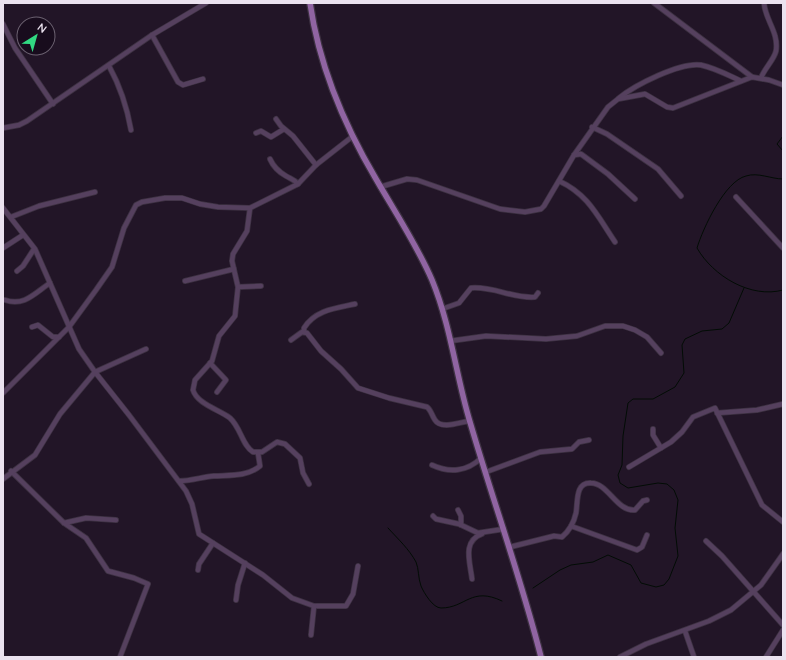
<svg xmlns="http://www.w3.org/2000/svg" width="786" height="660" viewBox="0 0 786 660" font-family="Quicksand,sans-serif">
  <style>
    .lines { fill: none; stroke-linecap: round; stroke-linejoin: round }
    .stream { stroke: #020c05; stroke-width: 1 }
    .minor-casing { stroke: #3e3243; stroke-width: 6 }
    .major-casing { stroke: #3e3243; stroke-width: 8 }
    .minor { stroke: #55405e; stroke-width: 4.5 }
    .major { stroke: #9064a2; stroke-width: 5.5 }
  </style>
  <rect width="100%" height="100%" fill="#221527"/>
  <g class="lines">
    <g class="stream">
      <path d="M783,136L777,144L783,151"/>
      <path d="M783,179C771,179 758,172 746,176C725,181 703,228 697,248C713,276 751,299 783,290"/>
      <path d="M388,528C398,539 409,549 416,562C419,569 418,578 421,586C424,593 433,608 441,608C466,608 471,586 502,601"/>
      <path d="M533,588L560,570L571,565L593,562L608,555L631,565L641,583L656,587L664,585L669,579L678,556L675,528L678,500L674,490L667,484L658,483L628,488L620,483L618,475L622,465L623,436L628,403L633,399H653L675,387L684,373L682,345L685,339L702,331L722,329L729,323L744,288"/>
    </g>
    <defs>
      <g id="minor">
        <path d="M654,3L752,77"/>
        <path d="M3,24L15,48L53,104"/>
        <path d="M152,35L178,82L183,85L203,79"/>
        <path d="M109,66C120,86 127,107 131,130"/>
        <path d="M761,78C764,69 774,60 776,51C779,32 765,20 764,3"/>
        <path d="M619,98C635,85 680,62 701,65C715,68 728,75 741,81"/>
        <path d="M276,119L281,126L293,136L316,165"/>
        <path d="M592,127L607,134L658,169L681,196"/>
        <path d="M3,128L19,125L27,121L152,35L206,3"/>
        <path d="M256,133L261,131L271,137L284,129"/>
        <path d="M574,155L581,154L608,174L635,199"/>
        <path d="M270,159C273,166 279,172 286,176C291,179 294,179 298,184"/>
        <path d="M559,181C588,194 598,217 615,242"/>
        <path d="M380,187L407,179L417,180L500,209L525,212L541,209L544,206L574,155L608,107L618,99L645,94L667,107L673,108L752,77L769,80L783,85"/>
        <path d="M736,197L783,248"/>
        <path d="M3,208L35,249L79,349L95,372L129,415L186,491L192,504L199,534L263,575L292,598L314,606H346L353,594L358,566"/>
        <path d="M250,208L247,231L233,254L232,261L238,287L235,316L219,336L212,361L195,380L193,390C197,404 220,410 230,418C241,428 242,445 253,452H262L277,442L285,444L300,458L303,473L309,484"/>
        <path d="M11,217L39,206L95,192"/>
        <path d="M3,248L23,235"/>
        <path d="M17,271L23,266L34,249"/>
        <path d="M185,281L234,269"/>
        <path d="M238,287L261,286"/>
        <path d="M5,300C24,307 35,293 50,283"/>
        <path d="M442,309L459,303L471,288C494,286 513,299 535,297L538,293"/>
        <path d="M32,327L38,325L53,337H59"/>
        <path d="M304,331V328C315,310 336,308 355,304"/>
        <path d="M291,340L302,332L307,333L321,351L341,369L358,388L389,398L427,407C431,410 432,416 435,420C441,430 461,422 469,421"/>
        <path d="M450,341L486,336L546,339L577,336L605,326H623L635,330L647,337L661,353"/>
        <path d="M210,363L226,380L217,392"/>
        <path d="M3,393L69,327L96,290L112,267L124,228L136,205L142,202L165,198H182L200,204L218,207L250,208L298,184L316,165L353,136"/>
        <path d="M717,413L757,410L783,404"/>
        <path d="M653,429V435L661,448"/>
        <path d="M432,465C449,473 467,472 481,458"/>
        <path d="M629,467L671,442L682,432L693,417L715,408L762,505L783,522"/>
        <path d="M11,471L64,523L86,538L108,571L134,578L148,584L120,657"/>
        <path d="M486,472L540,452L572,449L579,442L589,440"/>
        <path d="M3,479L35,455L60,414L95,372L146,349"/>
        <path d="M179,481C191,481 202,477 214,476C229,475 247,477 260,466L258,453"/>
        <path d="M458,510L461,516V525"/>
        <path d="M433,516L436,519L459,524L478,533L504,529"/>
        <path d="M64,523L86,518L116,520"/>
        <path d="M571,526L637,550L642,547L647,535"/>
        <path d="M706,541L722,556L783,625"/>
        <path d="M510,547L554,536L562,537C569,531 574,522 576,513C578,502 575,482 591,483C608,483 617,512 635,510L643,501L647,500"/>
        <path d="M198,570L199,564L213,543"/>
        <path d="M472,579C470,562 462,541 482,534"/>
        <path d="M236,600L238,585L245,563"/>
        <path d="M685,631L694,657"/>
        <path d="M311,635L314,606"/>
        <path d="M620,657L646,644L709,621L731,610L761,585L783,554"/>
        <path d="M766,657L783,630"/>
      </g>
      <path id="major" d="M310,3C319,65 344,125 376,179C395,212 417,245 432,280C451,326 456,376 470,422C493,501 521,578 541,657"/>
    </defs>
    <use href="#minor" class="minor-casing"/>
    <use href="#major" class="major-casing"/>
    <use href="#minor" class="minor"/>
    <use href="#major" class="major"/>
  </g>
  <rect width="786" height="660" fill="none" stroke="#ebe2ef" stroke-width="8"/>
  <g transform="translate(36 36) rotate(37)"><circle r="19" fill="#180c1d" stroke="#6c6271"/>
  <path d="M0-3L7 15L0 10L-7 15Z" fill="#31d882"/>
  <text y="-6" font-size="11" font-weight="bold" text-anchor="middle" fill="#ebe2ef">N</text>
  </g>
</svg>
